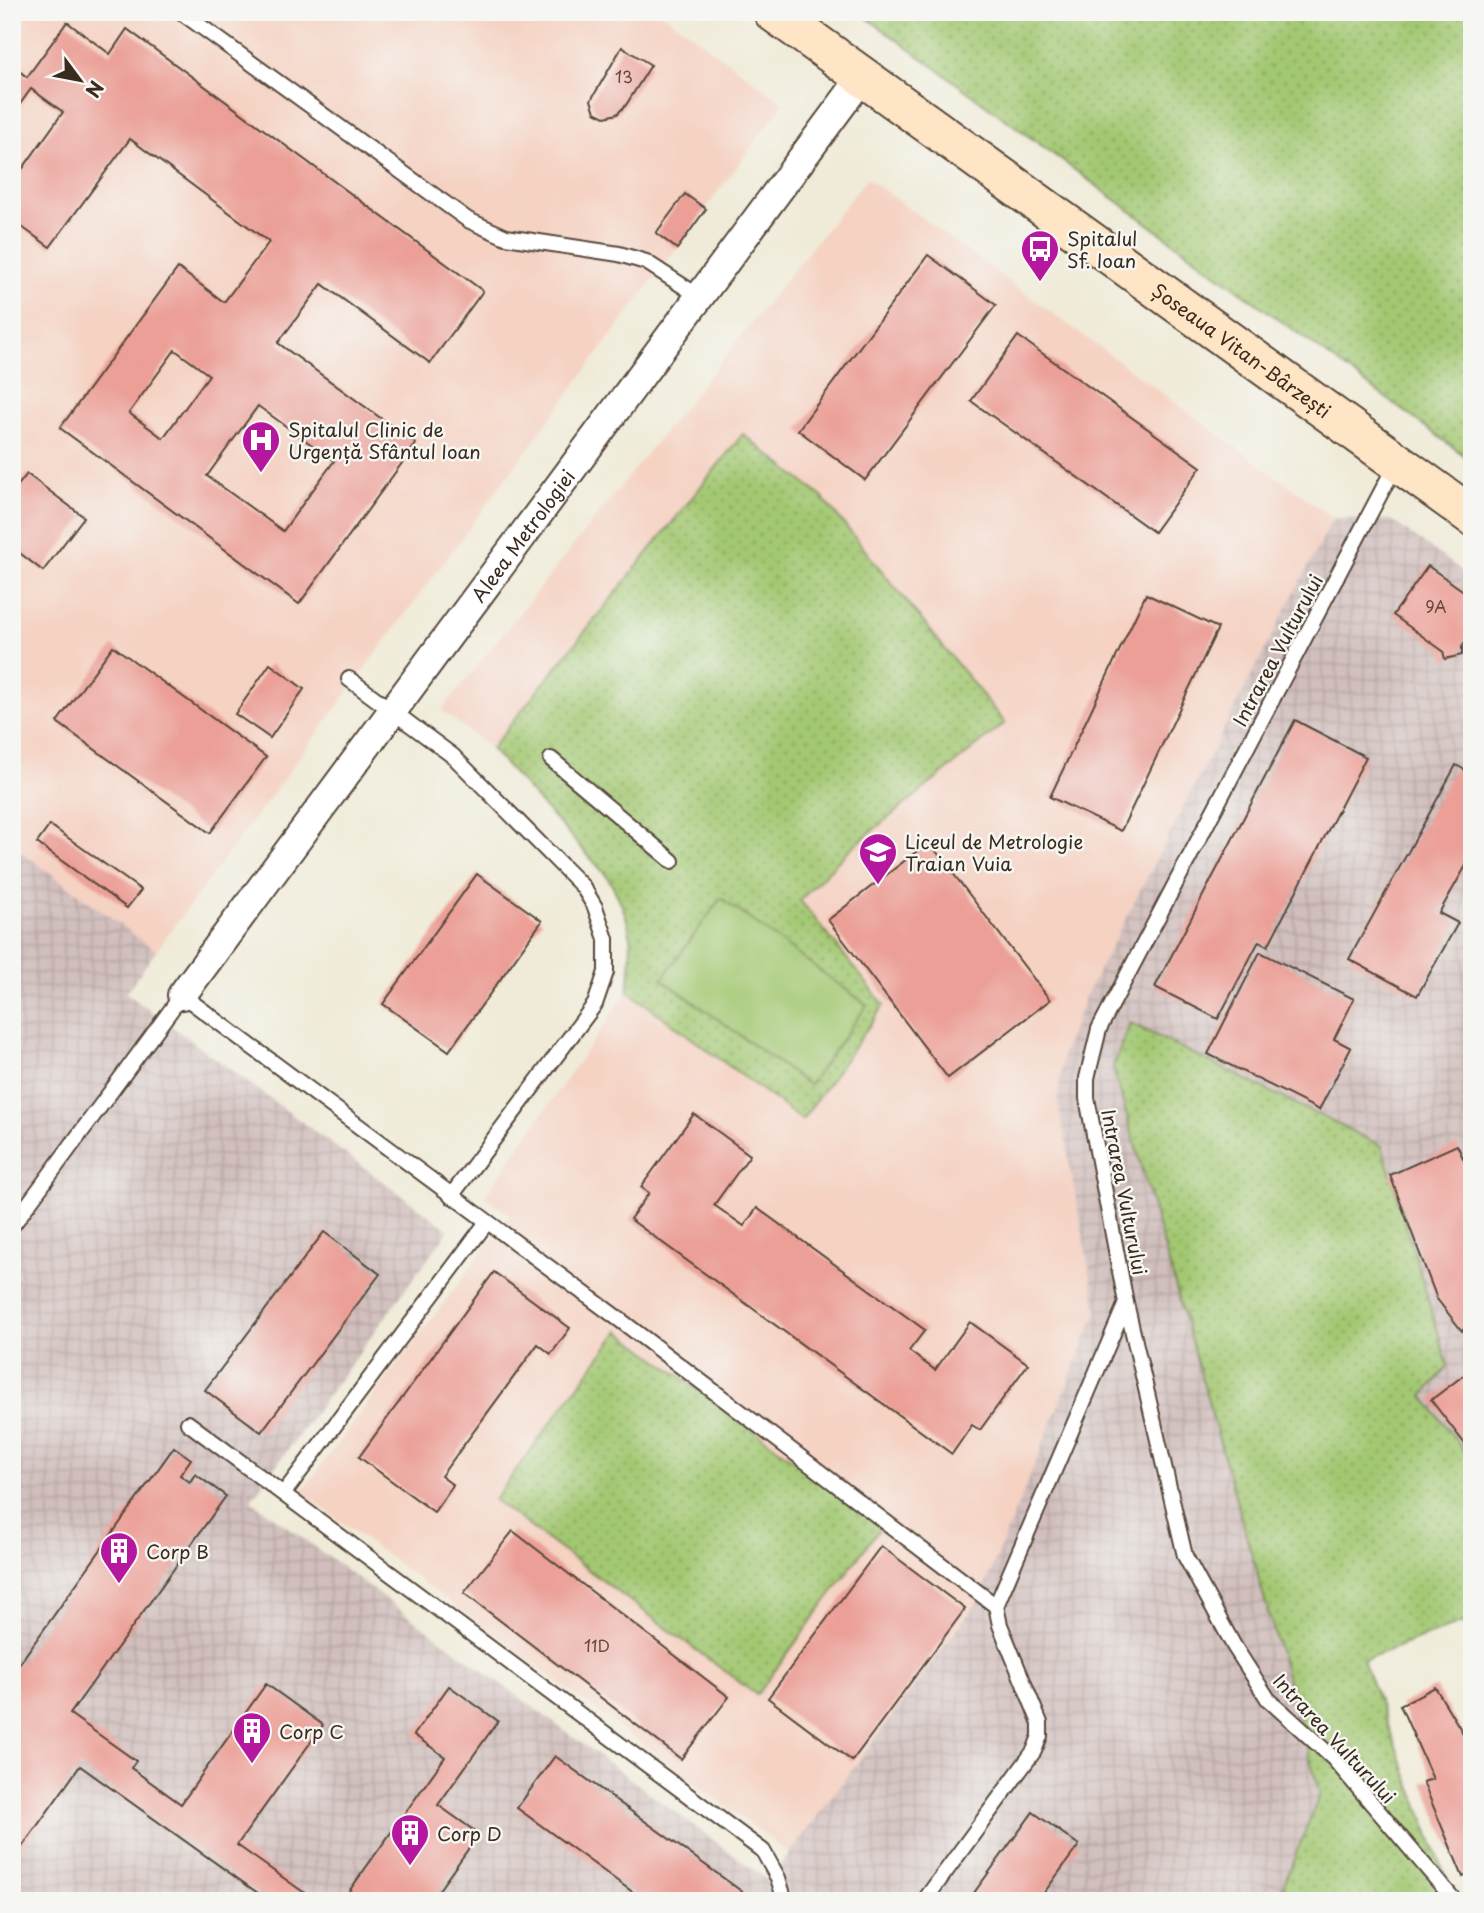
<svg xmlns="http://www.w3.org/2000/svg" width="1484" height="1913" viewBox="0 0 1484 1913" font-family="'Playpen Sans',sans-serif">
  <style>
    .built { fill: #f5d2c2 }
    .industrial { fill: url(#industrial-grid) }
    .grass { fill: url(#grass-dots); stroke: #6f7948; stroke-width: 2 }
    .pitch { fill: #a3c872; stroke: #6f7948; stroke-width: 2 }
    .building { fill: #eb9f96; fill-rule: evenodd }
    .lines { fill: none; stroke-linecap: round; stroke-linejoin: round }
    .service-casing { stroke: #56473a; stroke-width: 18 }
    .minor-casing { stroke: #56473a; stroke-width: 32 }
    .secondary-casing { stroke: #56473a; stroke-width: 42 }
    .service { stroke: #fff; stroke-width: 14 }
    .minor { stroke: #fff; stroke-width: 28 }
    .secondary { stroke: #fde5c5; stroke-width: 38 }
    .labels { text-anchor: middle; dominant-baseline: central; stroke-width: 5; stroke-linejoin: round; paint-order: stroke }
    .number-label { font-size: 16px; fill: #67473c }
    .poi-label { font-size: 19px; fill: #3b2a1e; stroke: #f6f6f2; text-anchor: start }
    .street-label { font-size: 19px; fill: #3b2a1e; stroke: #f6f6f2 }
  </style>
  <defs>
    <pattern id="industrial-grid" width="8" height="8" patternUnits="userSpaceOnUse" patternTransform="scale(1.75)"><rect width="8" height="8" fill="#d1bfbd"/><path d="M0 4h8M4 0v8" fill="none" stroke="#b4a4a2"/></pattern>
    <pattern id="grass-dots" width="8" height="8" patternUnits="userSpaceOnUse" patternTransform="scale(1.75)"><rect width="8" height="8" fill="#a3c872"/><path d="M2 2h.1M6 6h.1" fill="none" stroke="#86a35d" stroke-width="1.8" stroke-linecap="round"/></pattern>
  </defs>
  <rect width="100%" height="100%" fill="#f6f6f2"/>
  <filter id="ink" filterUnits="userSpaceOnUse"><feTurbulence type="fractalNoise" baseFrequency=".0143" numOctaves="2"/><feDisplacementMap in="SourceGraphic" scale="14" xChannelSelector="R" yChannelSelector="G"/><feConvolveMatrix kernelMatrix="1 2 1 2 8 2 1 2 1" color-interpolation-filters="sRGB"/></filter>
  <filter id="wash" filterUnits="userSpaceOnUse"><feTurbulence type="fractalNoise" baseFrequency=".00686" numOctaves="4" result="noise"/><feDisplacementMap in="SourceGraphic" scale="28" xChannelSelector="R" yChannelSelector="G"/><feGaussianBlur stdDeviation="1.57" result="paint"/><feColorMatrix in="noise" values="0 0 0 0 0 0 0 0 0 0 0 0 0 0 0 0 0 1.4 0 .05"/><feComposite in="paint" operator="in"/></filter>
  <g filter="url(#wash)">
    <rect width="100%" height="100%" fill="#f0ebd8"/>
    <g class="built">
      <path d="M12,12H661L784,103L156,951L12,845Z"/>
      <path d="M867,178L1333,518L1086,995L1058,1101L1097,1311L980,1598L790,1854L301,1492L510,1215L485,1196L628,991L633,951L631,928L619,896L606,875L491,749L442,710Z"/>
    </g>
    <path class="industrial" d="M1333,518L1391,520L1472,578V1461L1130,1024L1113,1067L1321,1795L1277,1901H12V845L156,951L126,993L449,1230L251,1500L769,1881L980,1598L1097,1311L1058,1101L1063,1053L1086,995Z"/>
    <g class="grass">
      <path d="M859,12H1472V461Z"/>
      <path d="M743,434L822,497L1005,723L850,849L800,900L884,1005L802,1120L628,991C634,942 633,918 606,875L491,749Z"/>
      <path d="M1130,1023L1382,1146L1448,1366L1423,1396L1472,1461V1638L1463,1622L1363,1660L1455,1901H1277L1320,1794L1113,1067Z"/>
      <path d="M619,1331L882,1525L757,1695L494,1500Z"/>
    </g>
    <path class="pitch" d="M721,898L867,1005L809,1085L662,979Z"/>
    <g id="blocks">
      <g class="building">
        <path d="M67,22L110,54L127,29L483,291L430,363L322,284L278,343L416,444L299,604L60,428L178,268L224,302L269,242L130,139L50,247L12,220V160L23,168L63,112L31,89L12,115V79L18,70L27,77ZM175,350L209,375L163,438L129,413ZM258,406L334,461L283,531L207,476Z"/>
        <path d="M622,47L651,65L626,105L617,114L605,117L595,112L591,100Z"/>
        <path d="M685,194L706,209L677,249L656,233Z"/>
        <path d="M928,255L996,305L865,480L798,430Z"/>
        <path d="M1018,336L1201,467L1154,532L971,401Z"/>
        <path d="M27,474L84,517L43,571L12,547V493Z"/>
        <path d="M1428,566L1472,597V633L1462,647V655L1445,659L1443,651L1393,615Z"/>
        <path d="M1146,594L1218,628L1121,831L1050,797Z"/>
        <path d="M113,646L266,757L210,833L57,722Z"/>
        <path d="M270,664L304,689L270,738L235,714Z"/>
        <path d="M1295,720L1366,757L1268,946L1259,941L1218,1019L1155,987Z"/>
        <path d="M1456,765L1472,774V855L1439,913L1458,923L1417,996L1349,959Z"/>
        <path d="M50,825L141,890L127,908L37,843Z"/>
        <path d="M929,842L1050,1000L948,1078L828,920Z"/>
        <path d="M477,874L542,921L449,1051L383,1004Z"/>
        <path d="M1260,952L1354,999L1334,1039L1351,1048L1319,1110L1208,1054Z"/>
        <path d="M694,1114L750,1155L714,1205L744,1226L757,1208L925,1330L909,1351L935,1370L970,1322L1028,1364L980,1430L972,1425L952,1454L630,1219L649,1193L641,1187Z"/>
        <path d="M1457,1145L1472,1177V1321L1462,1331L1437,1299L1390,1175Z"/>
        <path d="M324,1232L380,1274L261,1432L205,1390Z"/>
        <path d="M494,1272L570,1328L551,1354L538,1344L441,1476L453,1485L434,1512L359,1457Z"/>
        <path d="M1472,1369V1453L1431,1400Z"/>
        <path d="M174,1447L191,1459L180,1475L190,1482L195,1474L226,1496L70,1714L136,1761L131,1768L181,1804L266,1684L323,1725L237,1845L316,1901H269L80,1766L12,1861V1674Z"/>
        <path d="M513,1531L729,1697L681,1759L464,1593Z"/>
        <path d="M881,1546L965,1609L852,1761L768,1698Z"/>
        <path d="M449,1686L498,1721L438,1805L479,1834L431,1901H342L445,1757L414,1735Z"/>
        <path d="M1435,1687L1472,1748V1872L1463,1877L1423,1782L1433,1779L1400,1705Z"/>
        <path d="M555,1756L755,1901H645L517,1808Z"/>
        <path d="M1033,1812L1079,1845L1038,1901H968Z"/>
      </g>
    </g>
  </g>
  <g filter="url(#ink)">
    <use href="#blocks" fill-opacity="0" stroke="#56473a" stroke-width="2"/>
    <g class="lines">
      <defs>
        <g id="service">
          <path d="M181,12L468,220L506,237L619,254L646,262L700,297"/>
          <path d="M1396,464L1099,1029L1087,1078V1098L1126,1303L1185,1556L1234,1646L1268,1699L1333,1758L1455,1901"/>
          <path d="M349,679L453,756L583,887L595,907L606,939V972L595,1004L451,1196"/>
          <path d="M551,759L672,861"/>
          <path d="M12,1226L182,995L624,1323L996,1606"/>
          <path d="M188,1423L763,1851L778,1878L785,1901"/>
          <path d="M284,1493L487,1222"/>
          <path d="M924,1901L1034,1751L1040,1736V1723L1000,1625L996,1606L1126,1303"/>
        </g>
        <g id="minor">
          <path id="s1" d="M182,995L863,76"/>
        </g>
        <g id="secondary">
          <path id="s2" d="M773,12L1472,516"/>
        </g>
      </defs>
      <use href="#service" class="service-casing"/>
      <use href="#minor" class="minor-casing"/>
      <use href="#secondary" class="secondary-casing"/>
      <use href="#service" class="service"/>
      <use href="#minor" class="minor"/>
      <use href="#secondary" class="secondary"/>
    </g>
  </g>
  <defs>
    <symbol id="bus-pin" viewBox="-11 -11 22 30"><path d="M0 17L-7.5 6A9.5 9.5 0 1 1 7.5 6Z" fill="#b5179e" stroke="#f6f6f2"/><path d="M-5-6H5V4H4V6H2V4H-2V6H-4V4H-5ZM-3.5-4V0h7V-4ZM-3.5 1.2v1.5H-2V1.2ZM2 1.2v1.5H3.5V1.2Z" fill="#fff"/></symbol>
    <symbol id="hospital-pin" viewBox="-11 -11 22 30"><path d="M0 17L-7.5 6A9.5 9.5 0 1 1 7.5 6Z" fill="#b5179e" stroke="#f6f6f2"/><path d="M-5-5h3v3.5h4V-5h3V5h-3V1.5h-4V5h-3Z" fill="#fff"/></symbol>
    <symbol id="school-pin" viewBox="-11 -11 22 30"><path d="M0 17L-7.5 6A9.5 9.5 0 1 1 7.5 6Z" fill="#b5179e" stroke="#f6f6f2"/><path d="M0-5L7-2L0 1L-7-2ZM-4 1L0 2.5L4 1V4Q0 6-4 4Z" fill="#fff"/></symbol>
    <symbol id="building-pin" viewBox="-11 -11 22 30"><path d="M0 17L-7.5 6A9.5 9.5 0 1 1 7.5 6Z" fill="#b5179e" stroke="#f6f6f2"/><path d="M-4-6H4V6H1V3H-1V6H-4ZM-2.5-4.3h1.7v1.8h-1.7ZM.8-4.3h1.7v1.8H.8ZM-2.5-1h1.7V.8h-1.7ZM.8-1h1.7V.8H.8Z" fill="#fff"/></symbol>
  </defs>
  <g fill-rule="evenodd">
    <use href="#bus-pin" x="1018" y="227" width="44" height="60"/>
    <use href="#hospital-pin" x="239" y="418" width="44" height="60"/>
    <use href="#school-pin" x="856" y="830" width="44" height="60"/>
    <use href="#building-pin" x="97" y="1529" width="44" height="60"/>
    <use href="#building-pin" x="230" y="1709" width="44" height="60"/>
    <use href="#building-pin" x="388" y="1811" width="44" height="60"/>
  </g>
  <g class="labels">
    <g class="number-label">
      <text x="624" y="76">13</text>
      <text x="1436" y="606">9A</text>
      <text x="597" y="1645">11D</text>
    </g>
    <g class="poi-label">
      <text x="1067" y="238">Spitalul<tspan x="1067" dy="22">Sf. Ioan</tspan></text>
      <text x="288" y="429">Spitalul Clinic de<tspan x="288" dy="22">Urgență Sfântul Ioan</tspan></text>
      <text x="905" y="841">Liceul de Metrologie<tspan x="905" dy="22">Traian Vuia</tspan></text>
      <text x="146" y="1551">Corp B</text>
      <text x="279" y="1731">Corp C</text>
      <text x="437" y="1833">Corp D</text>
    </g>
    <g class="street-label">
      <text stroke="none"><textPath href="#s2" startOffset="578">Șoseaua Vitan-Bârzești</textPath></text>
      <text stroke="none"><textPath href="#s1" startOffset="572">Aleea Metrologiei</textPath></text>
      <text transform="translate(1277 650) rotate(-62)">Intrarea Vulturului</text>
      <text transform="translate(1125 1192) rotate(79)">Intrarea Vulturului</text>
      <text transform="translate(1335 1738) rotate(47)">Intrarea Vulturului</text>
    </g>
  </g>
  <rect width="1484" height="1913" fill="none" stroke="#f6f6f2" stroke-width="42"/>
  <g transform="translate(80 80) rotate(122)" stroke="#f6f6f2" stroke-width="5" paint-order="stroke">
  <path d="M0-5L12 26L0 18L-12 26Z" fill="#3b2a1e"/>
  <text y="-10" font-size="19" font-weight="bold" text-anchor="middle" fill="#3b2a1e">N</text>
  </g>
</svg>
